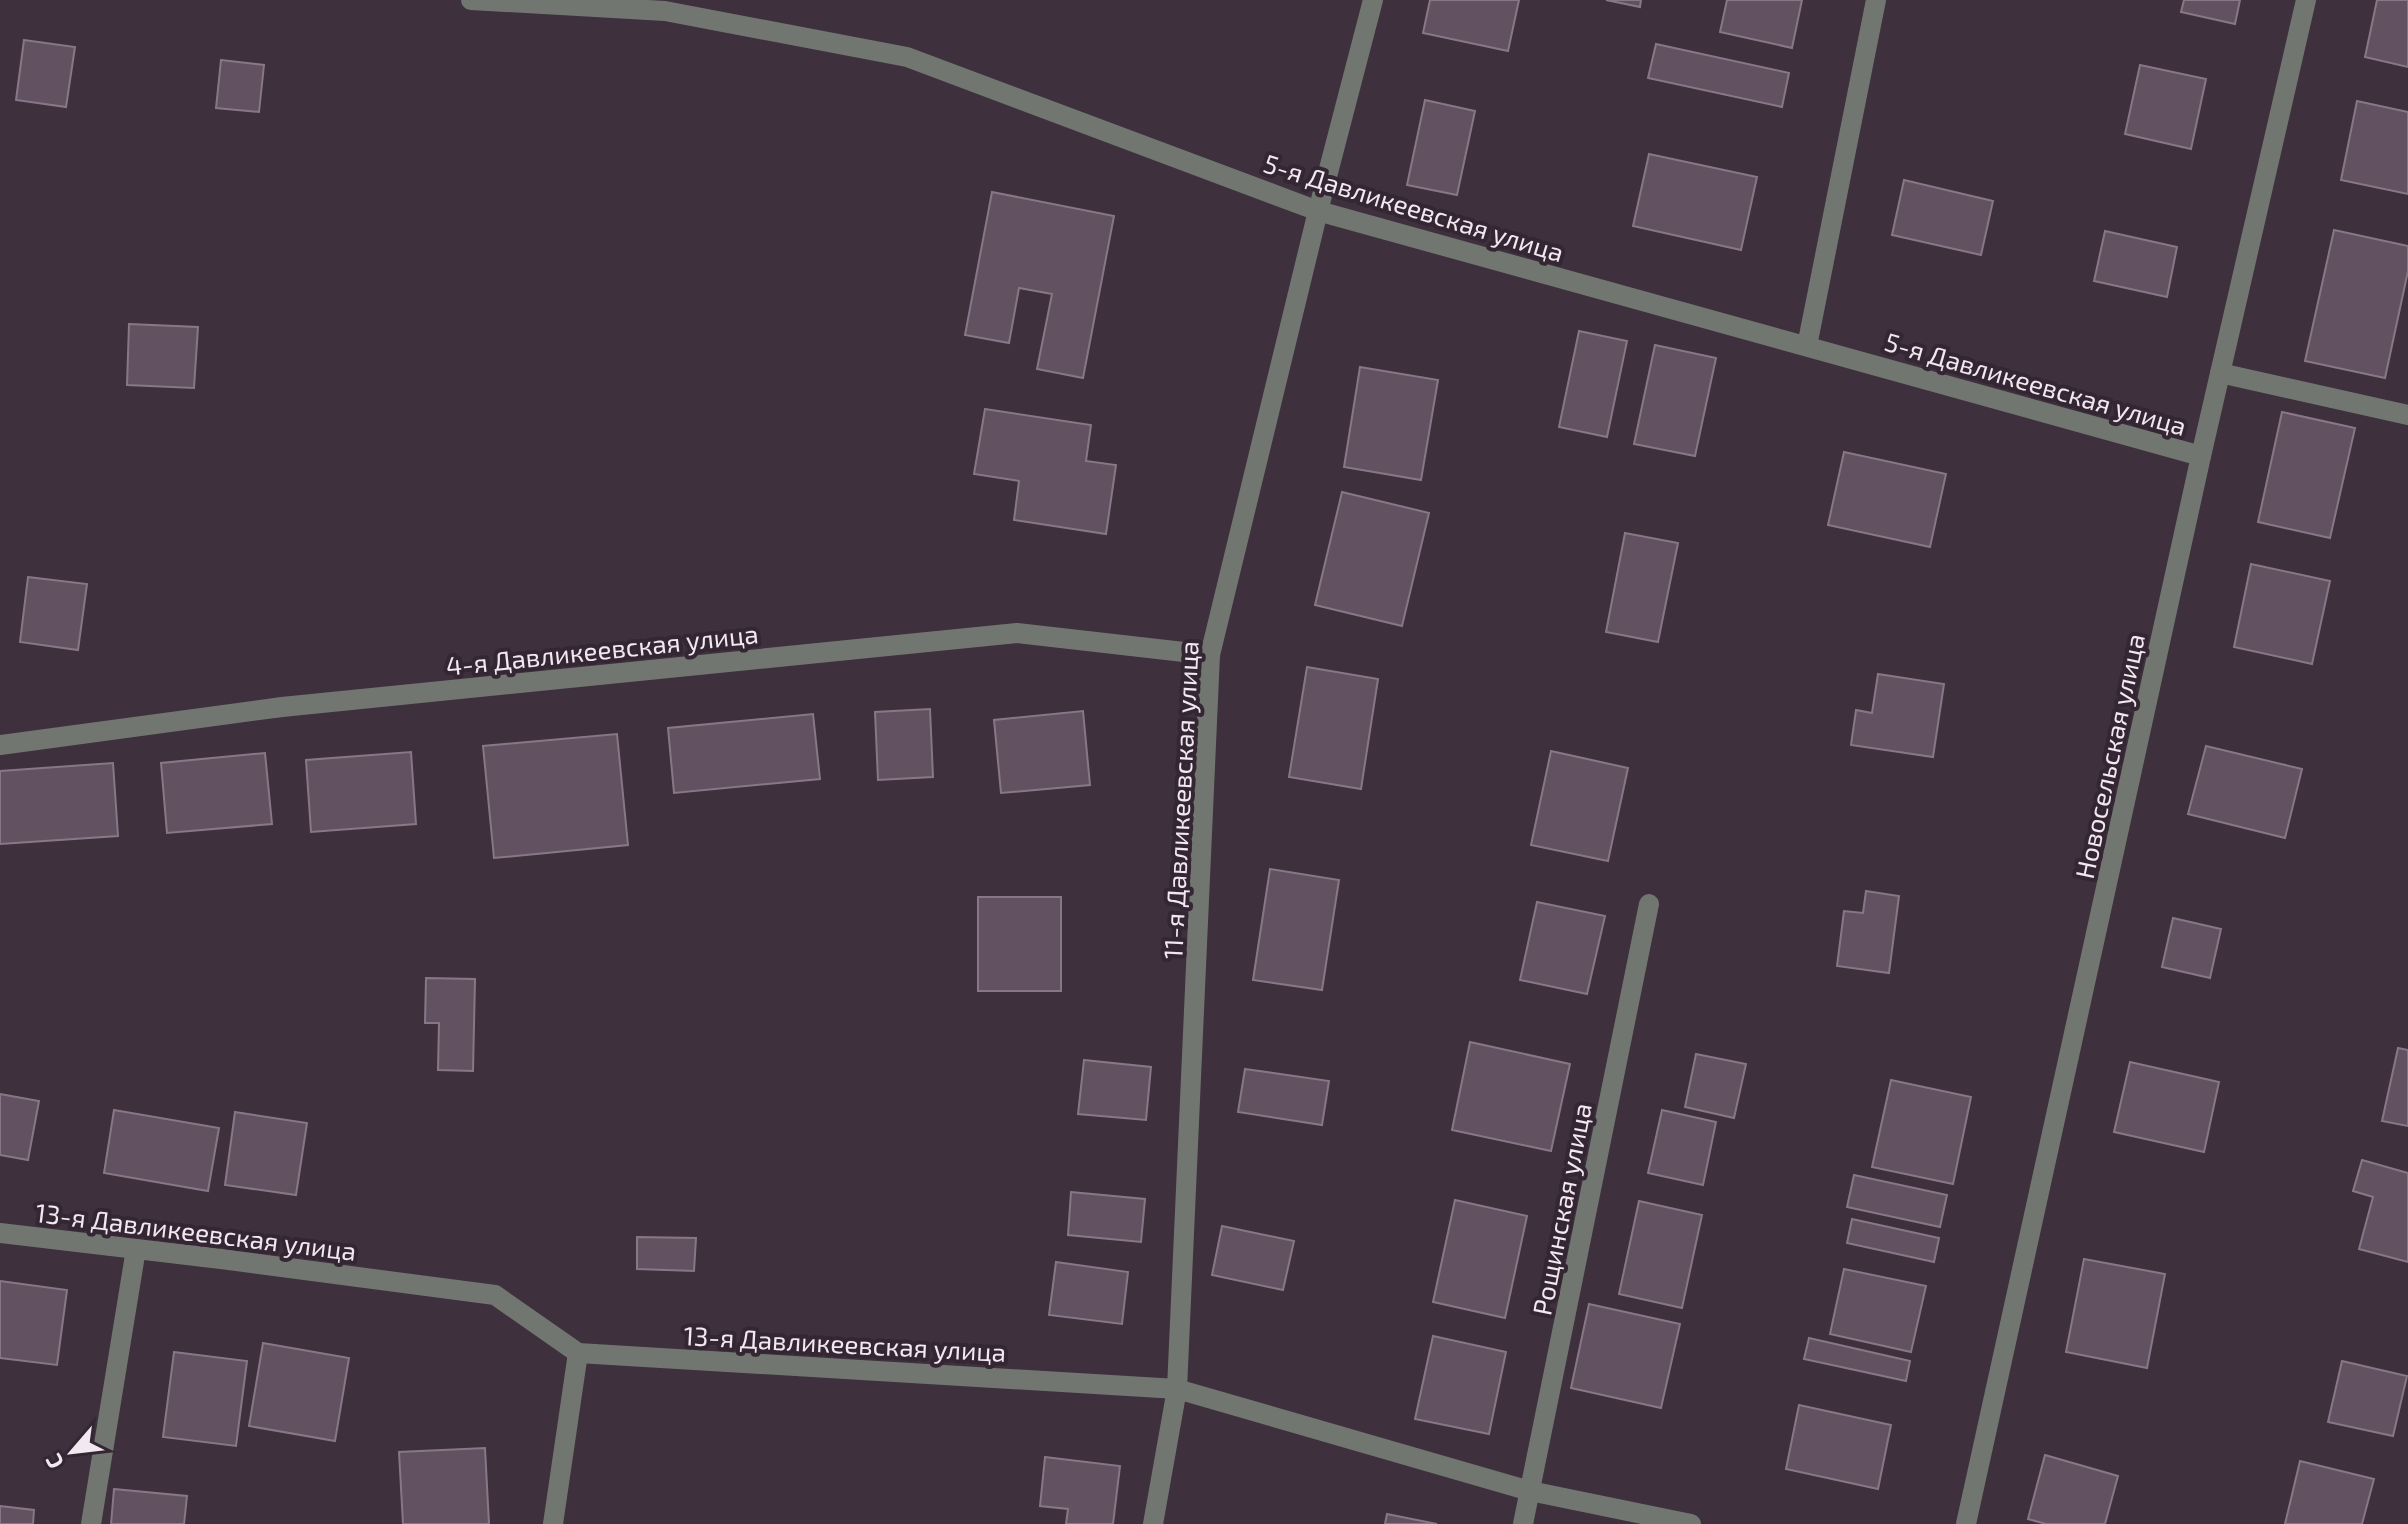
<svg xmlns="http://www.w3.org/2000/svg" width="2408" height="1524" viewBox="0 0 2408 1524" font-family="'Exo 2',sans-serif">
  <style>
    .building { fill: #625261; stroke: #887787; stroke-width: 2 }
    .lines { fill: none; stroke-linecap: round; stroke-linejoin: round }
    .minor { stroke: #717770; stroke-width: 20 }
    .labels { text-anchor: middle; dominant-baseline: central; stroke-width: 8; stroke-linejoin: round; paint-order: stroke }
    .street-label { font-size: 26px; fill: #f1e8f0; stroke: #342633 }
  </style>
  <rect width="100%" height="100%" fill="#3e303d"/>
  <g class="building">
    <path d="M1430,0H1519L1508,51L1423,33Z"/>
    <path d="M1606,0H1641L1640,7Z"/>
    <path d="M1727,0H1802L1792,48L1720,32Z"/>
    <path d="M2184,0H2240L2235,24L2181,12Z"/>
    <path d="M2377,0H2408V67L2365,57Z"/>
    <path d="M24,40L75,47L66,107L16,100Z"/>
    <path d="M1656,44L1789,73L1782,107L1648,78Z"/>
    <path d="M221,60L264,65L259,112L216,108Z"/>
    <path d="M2140,65L2206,79L2191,149L2125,134Z"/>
    <path d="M1425,100L1475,111L1457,195L1407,185Z"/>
    <path d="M2357,101L2408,112V194L2341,180Z"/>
    <path d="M1649,154L1757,177L1741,250L1633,226Z"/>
    <path d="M1904,180L1993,201L1981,255L1892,235Z"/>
    <path d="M992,192L1114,216L1083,378L1037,369L1052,294L1019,288L1009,343L965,335Z"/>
    <path d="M2334,230L2408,246V271L2385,378L2305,361Z"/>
    <path d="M2105,231L2177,247L2167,297L2094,281Z"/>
    <path d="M129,324L198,327L194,388L127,385Z"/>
    <path d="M1579,331L1627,341L1607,437L1559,427Z"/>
    <path d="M1655,345L1716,358L1695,456L1634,444Z"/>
    <path d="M1360,367L1438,380L1421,480L1344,467Z"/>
    <path d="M985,409L1091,425L1086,461L1116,465L1106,534L1014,520L1019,481L974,474Z"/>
    <path d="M2282,412L2355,428L2330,538L2258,522Z"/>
    <path d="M1844,452L1946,474L1930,547L1828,525Z"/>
    <path d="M1342,492L1429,513L1402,626L1315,605Z"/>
    <path d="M1625,533L1678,543L1658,642L1606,632Z"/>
    <path d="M2251,564L2330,581L2312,664L2234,647Z"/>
    <path d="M28,577L87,584L78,650L20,642Z"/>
    <path d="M1307,667L1378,679L1361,789L1289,777Z"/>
    <path d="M1878,674L1944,684L1933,757L1851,745L1856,710L1872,713Z"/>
    <path d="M930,709L933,777L878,780L875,712Z"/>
    <path d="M1083,711L1090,785L1001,793L994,720Z"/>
    <path d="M813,714L820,779L674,793L668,728Z"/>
    <path d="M617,734L628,845L494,858L483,746Z"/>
    <path d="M2206,746L2302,769L2285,838L2188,814Z"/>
    <path d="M1551,751L1628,768L1608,861L1531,845Z"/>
    <path d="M411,752L416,824L311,832L306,760Z"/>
    <path d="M265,753L272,824L167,833L161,763Z"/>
    <path d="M113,763L118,836L0,844V771Z"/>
    <path d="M1270,869L1339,880L1322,990L1253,980Z"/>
    <path d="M1866,891L1899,896L1889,973L1837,966L1844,911L1863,913Z"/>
    <rect x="978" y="897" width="83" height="94"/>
    <path d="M1537,902L1605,916L1587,994L1520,980Z"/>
    <path d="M2173,918L2221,929L2210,978L2162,967Z"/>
    <path d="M426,978L475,979L473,1071L438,1070L439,1023H425Z"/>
    <path d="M1470,1042L1570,1064L1551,1151L1452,1130Z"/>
    <path d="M2398,1048L2408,1050V1126L2382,1121Z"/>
    <path d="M1696,1054L1746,1064L1734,1118L1685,1107Z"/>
    <path d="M1084,1060L1151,1067L1146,1120L1078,1114Z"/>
    <path d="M2130,1062L2219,1082L2204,1152L2114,1132Z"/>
    <path d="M1245,1069L1329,1081L1322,1125L1238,1112Z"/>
    <path d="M1891,1080L1971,1097L1953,1184L1872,1167Z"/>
    <path d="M0,1094L39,1101L28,1160L0,1155Z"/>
    <path d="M114,1110L219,1128L208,1191L104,1173Z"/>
    <path d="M1662,1110L1716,1122L1703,1185L1648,1173Z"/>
    <path d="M235,1112L307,1123L296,1195L225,1185Z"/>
    <path d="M2362,1160L2408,1173V1262L2359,1249L2373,1197L2353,1191Z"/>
    <path d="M1854,1175L1947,1195L1940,1227L1847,1207Z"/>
    <path d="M1071,1192L1145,1199L1141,1242L1068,1235Z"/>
    <path d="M1455,1200L1527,1216L1505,1318L1433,1302Z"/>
    <path d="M1639,1201L1702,1215L1682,1308L1619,1294Z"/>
    <path d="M1852,1219L1939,1238L1934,1262L1847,1243Z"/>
    <path d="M1222,1226L1294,1241L1283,1290L1212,1275Z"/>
    <path d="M637,1237L696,1238L694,1271L637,1269Z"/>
    <path d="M2084,1259L2165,1274L2147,1368L2066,1352Z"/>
    <path d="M1056,1262L1128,1272L1122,1324L1049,1315Z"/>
    <path d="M1844,1269L1926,1286L1911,1352L1830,1334Z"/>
    <path d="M0,1281L67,1290L57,1365L0,1358Z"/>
    <path d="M1589,1304L1680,1324L1661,1408L1571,1388Z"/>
    <path d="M1433,1336L1506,1352L1489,1434L1415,1419Z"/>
    <path d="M1809,1338L1910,1361L1906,1381L1804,1359Z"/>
    <path d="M263,1343L349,1358L335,1441L249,1426Z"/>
    <path d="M174,1352L247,1361L236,1446L163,1437Z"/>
    <path d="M2342,1361L2407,1376L2393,1436L2328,1422Z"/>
    <path d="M1799,1405L1891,1425L1878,1489L1786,1469Z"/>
    <path d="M485,1448L489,1524H403L399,1452Z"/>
    <path d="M2045,1455L2118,1476L2105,1524H2046L2028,1519Z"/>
    <path d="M1045,1457L1120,1466L1113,1524H1066L1068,1509L1040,1506Z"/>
    <path d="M2300,1461L2374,1479L2362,1524H2285Z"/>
    <path d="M114,1489L187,1496L184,1524H111Z"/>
    <path d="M0,1506L34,1510L33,1524H0Z"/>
    <path d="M1387,1514L1437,1524H1385Z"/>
  </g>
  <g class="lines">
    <g class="minor">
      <path d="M471,0L665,11L907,57L1318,211L2201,456"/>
      <path d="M1807,346L1876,0"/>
      <path d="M2220,373L2408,415"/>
      <path d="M0,745L282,707L1017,633L1210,655"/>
      <path d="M0,1233L221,1259L495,1295L578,1353L1177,1389L1530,1491L1691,1524"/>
      <path d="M91,1524L136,1249"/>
      <path d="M553,1524L578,1353"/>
      <path d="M1153,1524L1177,1389L1210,655L1318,211L1373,0"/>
      <path d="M1523,1524L1649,904"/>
      <path d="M1966,1524L2201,456L2306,0"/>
    </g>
  </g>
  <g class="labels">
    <g class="street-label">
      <text transform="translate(1414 207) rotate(17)">5-я Давликеевская улица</text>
      <text transform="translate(2036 383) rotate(16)">5-я Давликеевская улица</text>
      <text transform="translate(602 649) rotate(-6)">4-я Давликеевская улица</text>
      <text transform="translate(2109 756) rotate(-78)">Новосельская улица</text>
      <text transform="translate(1180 800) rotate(-87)">11-я Давликеевская улица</text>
      <text transform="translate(1561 1209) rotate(-79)">Рощинская улица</text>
      <text transform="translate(196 1231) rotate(7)">13-я Давликеевская улица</text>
      <text transform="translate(845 1343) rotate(3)">13-я Давликеевская улица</text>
    </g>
  </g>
  <g transform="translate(72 1452) rotate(242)" stroke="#342633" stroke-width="6" paint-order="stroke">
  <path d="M0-6L14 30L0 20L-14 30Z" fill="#f1e8f0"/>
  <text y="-12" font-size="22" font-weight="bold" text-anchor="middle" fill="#f1e8f0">С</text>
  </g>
</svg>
